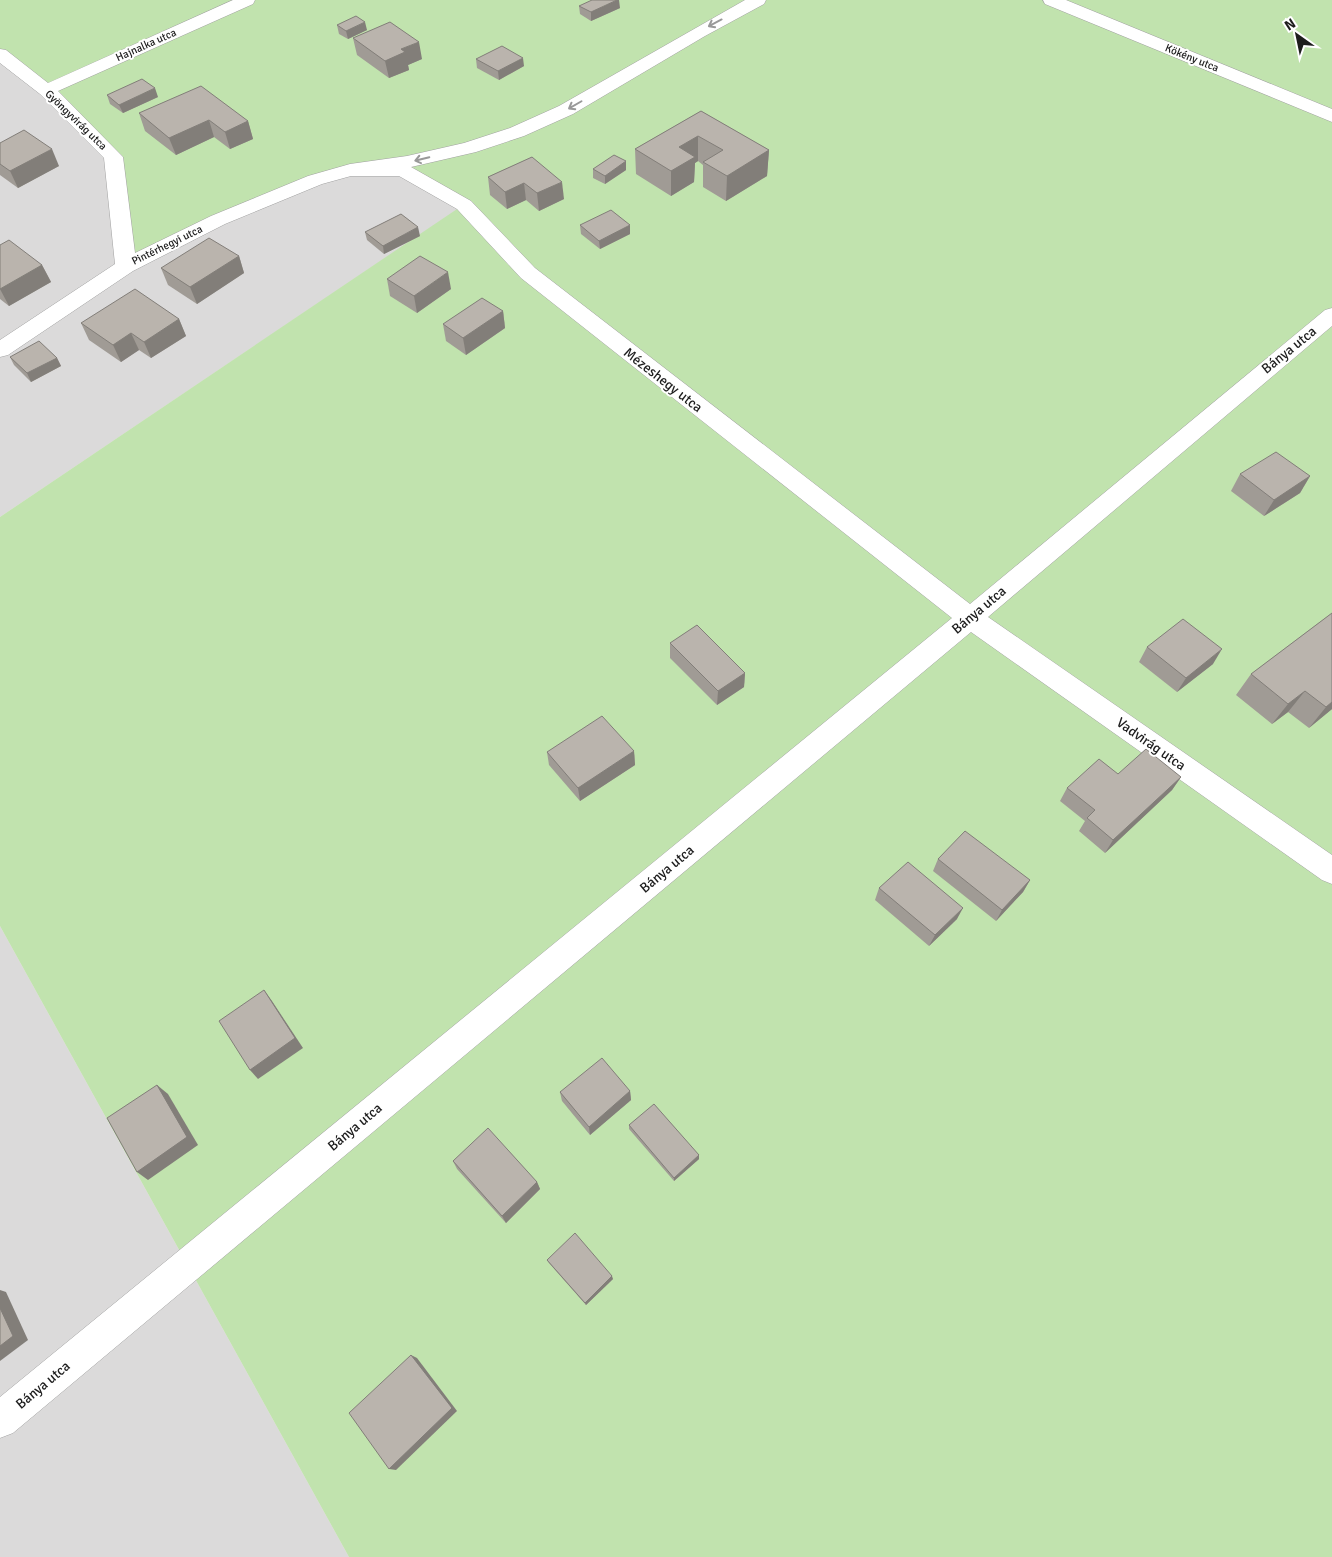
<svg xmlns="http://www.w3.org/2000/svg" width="1332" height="1557" viewBox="0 0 1332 1557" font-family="Signika,sans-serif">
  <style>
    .residential { fill: #dbdada }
    .grass { fill: #c1e3ae }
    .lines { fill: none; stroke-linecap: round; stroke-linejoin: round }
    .minor-casing { stroke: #a1a1a1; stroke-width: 1 }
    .minor { fill: #fff; fill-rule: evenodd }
    .wall { fill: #a09b95 }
    .shaded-wall { fill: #827e79 }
    .building { fill: #bab4ad; stroke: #827e79 }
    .oneway { stroke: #999 }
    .labels { text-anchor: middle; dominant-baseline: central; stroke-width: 4; stroke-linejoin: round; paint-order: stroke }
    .far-street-label { font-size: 11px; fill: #1d1d1d; stroke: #fff }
    .street-label { font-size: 14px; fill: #1d1d1d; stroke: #fff }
  </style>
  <rect width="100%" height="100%" fill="#edece4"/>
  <g class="residential">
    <path d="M0,54L315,180L403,170L464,205L0,517Z"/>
    <path d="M0,926L349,1557H0Z"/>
  </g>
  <path class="grass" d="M0,0H1332V1557H349L0,926V517L463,205L403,170H350L126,266L113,157L0,54Z"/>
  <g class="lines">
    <defs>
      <g id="minor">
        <path d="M233,0H255L253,4L58,91L123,157L135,253L211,216L308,176L350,164L407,156L464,143L510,128L559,106L745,0H766L764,4L705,36L573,114L524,136L476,152L411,167L471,201L535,268L970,604L1325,310L1332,308V326L988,617L1332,855V884L1322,880L971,632L13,1433L0,1438V1397L952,618L521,278L457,209L399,176H351L322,184L225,224L133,271L8,355L0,357V340L115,264L104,158L40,94L0,63V49L6,50L48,83Z"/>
        <path d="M1043,0H1066L1332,109V122L1045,4Z"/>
      </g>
    </defs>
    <use href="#minor" class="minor-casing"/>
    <use href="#minor" class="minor"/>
  </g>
  <g class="wall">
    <path d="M579,6L620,8L591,21L580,14Z"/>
    <path d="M337,25L367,30L348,39L339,34Z"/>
    <path d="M353,38L422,59L408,65L409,70L389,78L357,55Z"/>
    <path d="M476,59L524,66L499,80L477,68Z"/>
    <path d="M107,95L158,97L123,113L110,104Z"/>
    <path d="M701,111L769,150L767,176L726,201L703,187V165L698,161L695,163L694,182L671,196L636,174L635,149Z"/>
    <path d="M139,113L248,121L253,139L230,149L214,137L176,155L145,131Z"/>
    <path d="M0,143L59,166L18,188L0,175Z"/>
    <path d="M532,157L564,199L539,211L526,200L507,209L490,195L488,177Z"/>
    <path d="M626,161V170L605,184L593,178V169Z"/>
    <path d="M580,225L630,234L600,249L581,234Z"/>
    <path d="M365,232L420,236L384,254L367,240Z"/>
    <path d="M0,245L42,265L51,282L9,306L0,299Z"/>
    <path d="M239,256L244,273L197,304L168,285L161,268Z"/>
    <path d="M387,279L451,289L417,313L390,296Z"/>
    <path d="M503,311L505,328L466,355L446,341L443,324Z"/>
    <path d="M179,319L186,336L151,358L139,350L121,362L89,340L81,323Z"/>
    <path d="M10,357L57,358L61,366L31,382L14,365Z"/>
    <path d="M1240,474L1310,476L1300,493L1264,516L1231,491Z"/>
    <path d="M1332,613V709L1309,728L1288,712L1272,724L1236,695L1251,674Z"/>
    <path d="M670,643L745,673L744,687L717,705L670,658Z"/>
    <path d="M1147,647L1213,664L1177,692L1139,662Z"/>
    <path d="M634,751L635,765L580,801L549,765L547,752Z"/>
    <path d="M1118,774L1181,777L1172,790L1105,853L1079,831L1085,821L1060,801L1067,788Z"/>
    <path d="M938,859L1030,880L1023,892L996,921L933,871Z"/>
    <path d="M879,888L957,919L929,946L875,900Z"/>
    <path d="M630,1091L631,1100L590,1135L562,1101L560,1092Z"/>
    <path d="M629,1125L699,1155V1159L674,1181L629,1129Z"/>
    <path d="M453,1161L537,1182L540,1189L506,1223L457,1169Z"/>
    <path d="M547,1260L613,1279L586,1305L549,1263Z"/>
  </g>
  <g class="shaded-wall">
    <path d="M617,0H619L620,8L591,21V12Z"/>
    <path d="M365,22L367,30L348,39L346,31Z"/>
    <path d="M419,42L422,59L408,65L409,70L389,78L385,61L401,49Z"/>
    <path d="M523,58L524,66L499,80L498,71Z"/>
    <path d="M155,88L158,97L123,113L119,105Z"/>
    <path d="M209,120L214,137L176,155L169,138Z"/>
    <path d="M248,121L253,139L230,149L225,132Z"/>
    <path d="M698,136V161L695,163L694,182L671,196V171L679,147Z"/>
    <path d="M52,149L59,166L18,188L10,171Z"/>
    <path d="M769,150L767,176L726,201L727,176Z"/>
    <path d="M626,161V170L605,184V176Z"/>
    <path d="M562,182L564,199L539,211L537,193Z"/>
    <path d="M524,183L526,200L507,209L505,192Z"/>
    <path d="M630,225V234L600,249L599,241Z"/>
    <path d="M418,227L420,236L384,254L383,246Z"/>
    <path d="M239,256L244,273L197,304L190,287Z"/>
    <path d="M42,265L51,282L9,306L0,289Z"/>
    <path d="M448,272L451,289L417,313L414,296Z"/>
    <path d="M503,311L505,328L466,355L463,338Z"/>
    <path d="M179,319L186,336L151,358L144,342Z"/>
    <path d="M131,333L139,350L121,362L113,345Z"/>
    <path d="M57,358L61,366L31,382L27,373Z"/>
    <path d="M1310,476L1300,493L1264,516L1274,500Z"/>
    <path d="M1222,649L1213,664L1177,692L1186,678Z"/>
    <path d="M745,673L744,687L717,705L718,691Z"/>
    <path d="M1305,691L1288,712L1272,724L1288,704Z"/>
    <path d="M1332,702V709L1309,728L1326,707Z"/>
    <path d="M634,751L635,765L580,801L578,788Z"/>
    <path d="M1181,777L1172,790L1105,853L1113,840Z"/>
    <path d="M1030,880L1023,892L996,921L1002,910Z"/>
    <path d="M963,908L957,919L929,946L935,935Z"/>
    <path d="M264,990L272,1001L303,1048L258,1079L250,1070Z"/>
    <path d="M157,1085L168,1094L198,1145L148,1180L137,1172Z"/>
    <path d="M630,1091L631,1100L590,1135L589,1127Z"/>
    <path d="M699,1155V1159L674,1181V1178Z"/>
    <path d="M537,1182L540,1189L506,1223L502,1216Z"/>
    <path d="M612,1276L613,1279L586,1305L585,1303Z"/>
    <path d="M0,1290L6,1292L28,1340L0,1361Z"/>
    <path d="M411,1355L417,1358L457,1411L396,1470L389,1469Z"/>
  </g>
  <g class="building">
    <path d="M592,0H617L591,12L579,6Z"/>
    <path d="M356,16L365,22L346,31L337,25Z"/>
    <path d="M390,22L419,42L401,49L405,52L385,61L353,38Z"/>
    <path d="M502,46L523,58L498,71L476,59Z"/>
    <path d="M142,79L155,88L119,105L107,95Z"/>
    <path d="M201,86L248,121L225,132L209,120L169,138L139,113Z"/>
    <path d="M701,111L769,150L727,176L703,162L723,150L698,136L679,147L695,157L671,171L635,149Z"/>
    <path d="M24,130L52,149L10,171L0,164V143Z"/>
    <path d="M614,155L626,161L605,176L593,169Z"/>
    <path d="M532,157L562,182L537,193L524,183L505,192L488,177Z"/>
    <path d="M611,210L630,225L599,241L580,225Z"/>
    <path d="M401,214L418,227L383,246L365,232Z"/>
    <path d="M209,238L239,256L190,287L161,268Z"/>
    <path d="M9,240L42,265L0,289V245Z"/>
    <path d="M420,256L448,272L414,296L387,279Z"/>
    <path d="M135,289L179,319L144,342L131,333L113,345L81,323Z"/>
    <path d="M482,298L503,311L463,338L443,324Z"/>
    <path d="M39,341L57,358L27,373L10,357Z"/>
    <path d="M1276,452L1310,476L1274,500L1240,474Z"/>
    <path d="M1332,613V702L1326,707L1305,691L1288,704L1251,674Z"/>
    <path d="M1183,619L1222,649L1186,678L1147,647Z"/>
    <path d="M697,625L745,673L718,691L670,643Z"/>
    <path d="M602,716L634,751L578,788L547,752Z"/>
    <path d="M1146,749L1181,777L1113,840L1087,818L1095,810L1067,788L1099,759L1118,774Z"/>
    <path d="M965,831L1030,880L1002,910L938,859Z"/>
    <path d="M908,862L963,908L935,935L879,888Z"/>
    <path d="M264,990L295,1038L250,1070L219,1021Z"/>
    <path d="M602,1058L630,1091L589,1127L560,1092Z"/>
    <path d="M157,1085L187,1137L137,1172L107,1118Z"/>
    <path d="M654,1104L699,1155L674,1178L629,1125Z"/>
    <path d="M488,1128L537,1182L502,1216L453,1161Z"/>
    <path d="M575,1233L612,1276L585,1303L547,1260Z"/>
    <path d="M0,1308L13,1336L0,1346Z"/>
    <path d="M411,1355L452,1408L389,1469L349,1413Z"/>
  </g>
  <defs><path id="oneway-shaft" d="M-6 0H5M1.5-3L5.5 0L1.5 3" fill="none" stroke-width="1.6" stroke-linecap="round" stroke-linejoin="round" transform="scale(1.25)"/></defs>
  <g class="oneway">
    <use href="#oneway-shaft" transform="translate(715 23) rotate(152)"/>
    <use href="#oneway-shaft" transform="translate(575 105) rotate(150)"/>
    <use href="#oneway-shaft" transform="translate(422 159) rotate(167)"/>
  </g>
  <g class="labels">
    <g class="far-street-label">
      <text transform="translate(146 45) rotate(-24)">Hajnalka utca</text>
      <text transform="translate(1192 58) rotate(22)">Kökény utca</text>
      <text transform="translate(76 120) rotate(44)">Gyöngyvirág utca</text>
      <text transform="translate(167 245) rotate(-26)">Pintérhegyi utca</text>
    </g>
    <g class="street-label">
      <text transform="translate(1289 350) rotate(-39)">Bánya utca</text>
      <text transform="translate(663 380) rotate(38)">Mézeshegy utca</text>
      <text transform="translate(979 610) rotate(-40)">Bánya utca</text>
      <text transform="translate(1151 744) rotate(35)">Vadvirág utca</text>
      <text transform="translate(667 869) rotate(-40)">Bánya utca</text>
      <text transform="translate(355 1127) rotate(-40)">Bánya utca</text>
      <text transform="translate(43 1385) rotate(-40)">Bánya utca</text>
    </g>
  </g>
  <g transform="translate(1297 35) rotate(327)" stroke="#ffffff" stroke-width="4" paint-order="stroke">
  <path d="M0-4L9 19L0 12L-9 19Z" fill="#1d1d1d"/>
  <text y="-8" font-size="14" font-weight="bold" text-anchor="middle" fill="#1d1d1d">N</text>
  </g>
</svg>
